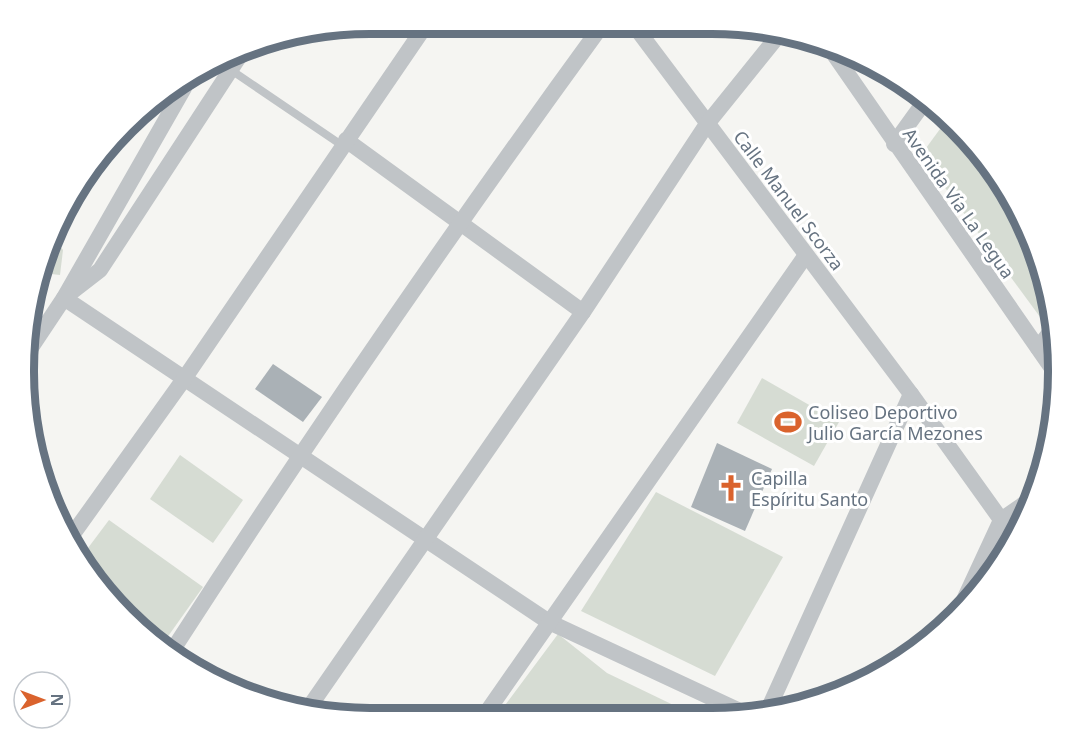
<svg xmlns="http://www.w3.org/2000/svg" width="1083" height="742" viewBox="0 0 1083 742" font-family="'Noto Sans',sans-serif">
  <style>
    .green { fill: #d6dcd3 }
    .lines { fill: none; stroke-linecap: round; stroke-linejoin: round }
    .canal { stroke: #bcc5ca; stroke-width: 20 }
    .building { fill: #aab1b6 }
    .service { stroke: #c0c4c7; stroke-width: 8 }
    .minor { stroke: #c0c4c7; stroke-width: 16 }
    .labels { text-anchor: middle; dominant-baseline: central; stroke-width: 6; stroke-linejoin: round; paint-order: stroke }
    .street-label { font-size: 18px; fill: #667381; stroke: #fff }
    .poi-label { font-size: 18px; fill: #667381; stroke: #fff; text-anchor: start }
    .rim { fill: none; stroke: #667381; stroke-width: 8 }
  </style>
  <rect width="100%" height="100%" fill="#f5f5f2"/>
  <g class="green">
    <path d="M948,118L958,126L1033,239L1048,315L1043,321L921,155Z"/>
    <path d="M52,235L63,250L60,275L51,274L43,265Z"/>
    <path d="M762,378L839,422L814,466L737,423Z"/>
    <path d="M180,455L243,500L213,543L150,499Z"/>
    <path d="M656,492L783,557L715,676L581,611Z"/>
    <path d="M109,520L203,587L164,642L125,616L82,556Z"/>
    <path d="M558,634L607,673L690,713L497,716Z"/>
  </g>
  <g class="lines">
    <path class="canal" d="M50,241L63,217"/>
  </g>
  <g class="building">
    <path d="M273,364L322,397L303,422L255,389Z"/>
    <path d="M717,443L772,469L745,531L691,507Z"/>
  </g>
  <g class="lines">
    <path class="service" d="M231,70L343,146"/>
    <g class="minor">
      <path d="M636,28L911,394L1012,535"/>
      <path d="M831,50L1058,377"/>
      <path d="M346,140L583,312"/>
      <path d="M894,144L925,101"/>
      <path d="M69,294L100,270L241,54"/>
      <path d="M64,298L549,622L742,712"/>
      <path d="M1038,348L1051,331"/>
      <path d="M28,352L64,298L184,88L185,79"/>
      <path d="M70,538L184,379L426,25"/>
      <path d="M956,617L1001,520L1034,497"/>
      <path d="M174,648C310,437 452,231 600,28"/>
      <path d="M310,706L583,312L707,124L782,31"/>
      <path d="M767,712L911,394"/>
      <path d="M484,716L806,255"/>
    </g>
  </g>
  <defs>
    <symbol id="stadium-bare" viewBox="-9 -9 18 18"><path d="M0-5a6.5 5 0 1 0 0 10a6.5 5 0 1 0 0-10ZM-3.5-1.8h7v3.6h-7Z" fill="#da632d" stroke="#fff" stroke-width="2.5" paint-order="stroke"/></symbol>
    <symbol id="church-bare" viewBox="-9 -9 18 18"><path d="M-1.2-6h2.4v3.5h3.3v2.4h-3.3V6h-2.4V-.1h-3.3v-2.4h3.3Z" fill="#da632d" stroke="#fff" stroke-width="2.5" paint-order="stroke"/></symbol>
  </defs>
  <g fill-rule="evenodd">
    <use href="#stadium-bare" x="769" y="403" width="38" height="38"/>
    <use href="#church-bare" x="712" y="469" width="38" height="38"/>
  </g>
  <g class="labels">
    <g class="street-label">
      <text transform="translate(789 200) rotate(53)">Calle Manuel Scorza</text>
      <text transform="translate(959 203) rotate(55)">Avenida Vía La Legua</text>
    </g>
    <g class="poi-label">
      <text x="808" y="412">Coliseo Deportivo<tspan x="808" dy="21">Julio García Mezones</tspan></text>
      <text x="751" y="478">Capilla<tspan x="751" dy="21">Espíritu Santo</tspan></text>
    </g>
  </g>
  <path d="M0 0H1083V742H0ZM370 34H712A336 336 0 0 1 1048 370V372A336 336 0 0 1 712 708H370A336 336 0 0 1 34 372V370A336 336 0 0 1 370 34Z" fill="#fff" fill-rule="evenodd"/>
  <path class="rim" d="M370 34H712A336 336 0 0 1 1048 370V372A336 336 0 0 1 712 708H370A336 336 0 0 1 34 372V370A336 336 0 0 1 370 34Z"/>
  <g transform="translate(42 700) rotate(90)"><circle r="28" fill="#ffffff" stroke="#c2c7cd" stroke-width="1.5"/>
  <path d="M0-4.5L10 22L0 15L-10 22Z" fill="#da632d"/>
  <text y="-9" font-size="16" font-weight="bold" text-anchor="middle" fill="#667381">N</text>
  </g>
</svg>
